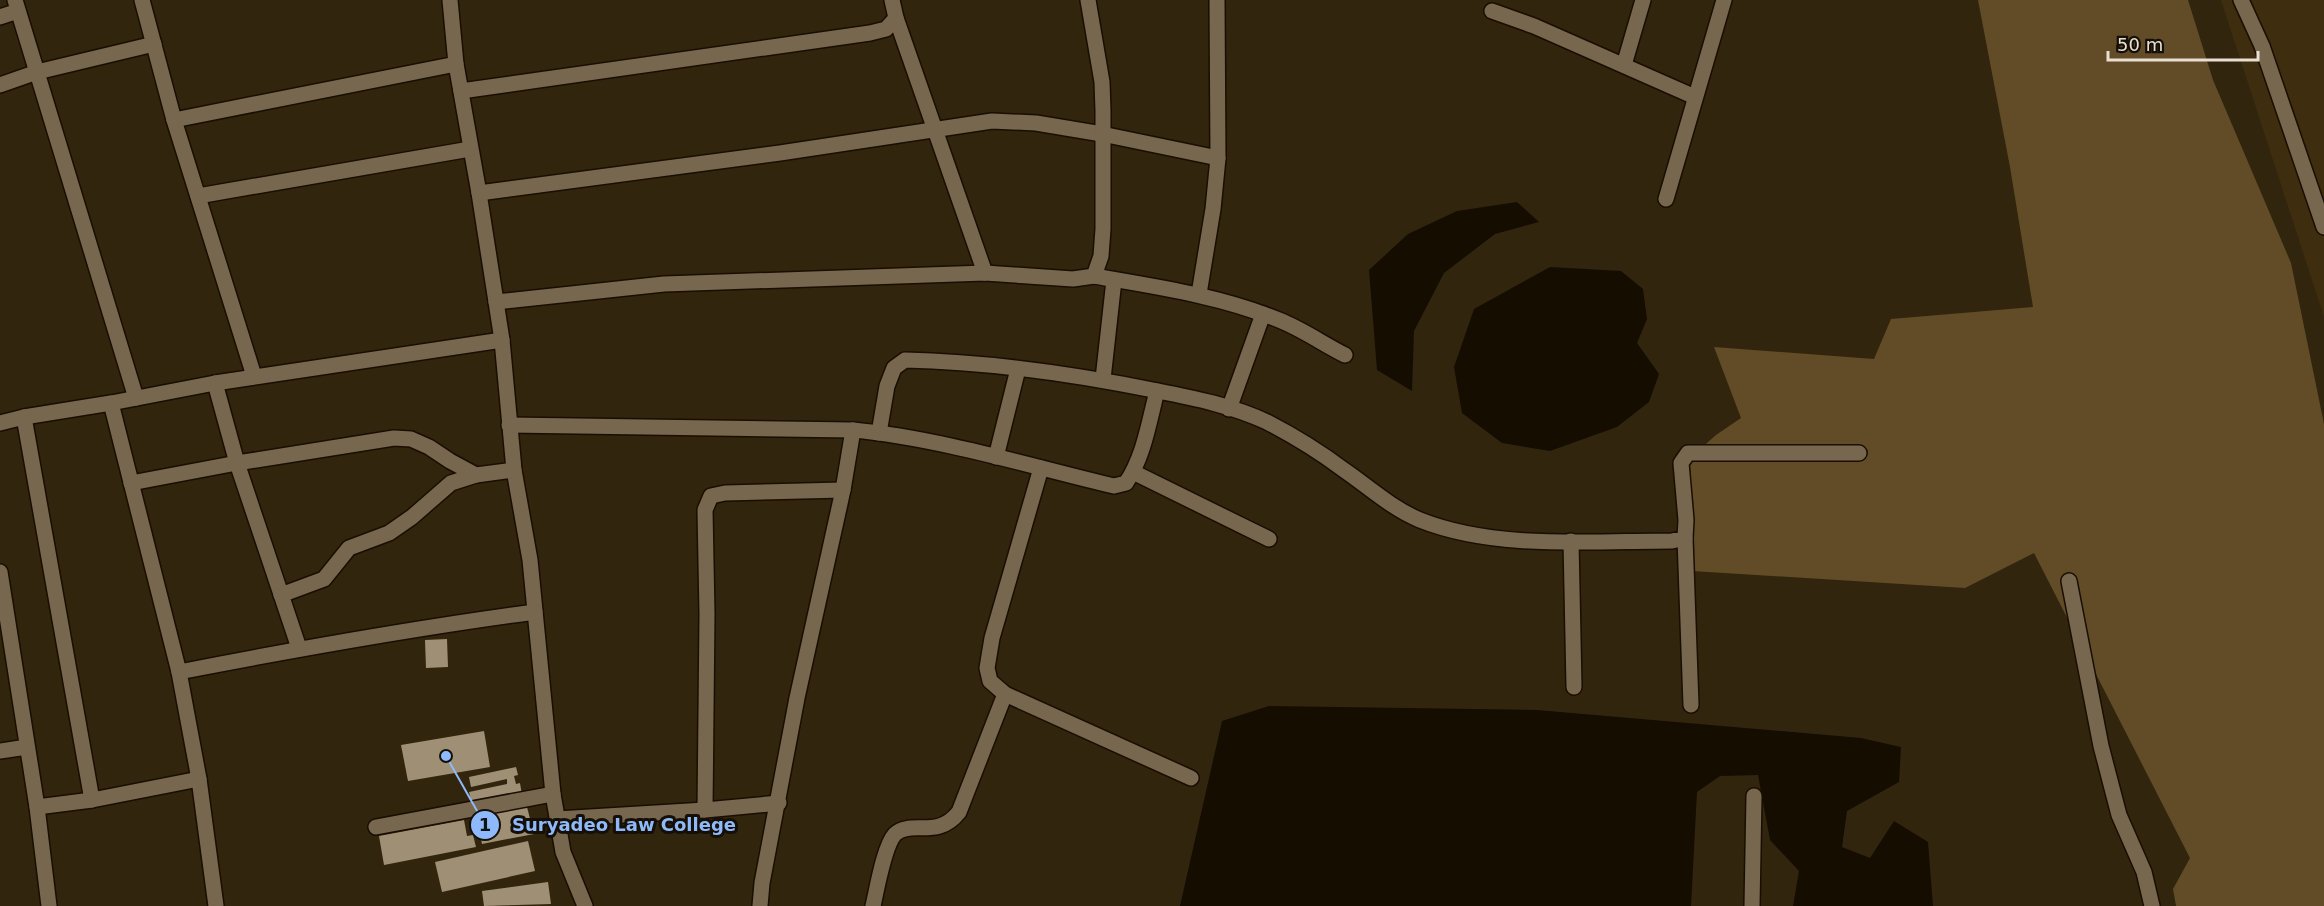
<svg xmlns="http://www.w3.org/2000/svg" width="2324" height="906" viewBox="0 0 2324 906" font-family="'DejaVu Sans',sans-serif">
  <style>
    .built { fill: #3e2d0f }
    .green { fill: #624c27 }
    .water { fill: #160d01 }
    .building { fill: #9f8f75 }
    .lines { fill: none; stroke-linecap: round; stroke-linejoin: round }
    .minor-casing { stroke: #1a0e00; stroke-width: 18 }
    .minor { stroke: #76674e; stroke-width: 15 }
    .leader { fill: none; stroke: #8eb9fc; stroke-width: 2 }
    .callout-dot { fill: #8eb9fc; stroke: #150f06; stroke-width: 2 }
    .mark-label { font-size: 18px; text-anchor: middle; font-weight: bold; fill: #111 }
    .callout-label { font-size: 18px; text-anchor: middle; font-weight: bold; fill: #8eb9fc; stroke: #150f06; stroke-width: 6; stroke-linejoin: round; paint-order: stroke }
  </style>
  <rect width="100%" height="100%" fill="#32250e"/>
  <path class="built" d="M2221,0H2324V317Z"/>
  <path class="green" d="M1978,0H2188L2213,80L2291,263L2324,424V906H2176L2173,889L2190,858L2034,553L1965,588L1692,571L1690,458L1716,435L1741,418L1714,347L1874,359L1891,319L2033,307L2010,167Z"/>
  <g class="water">
    <path d="M1517,202L1539,222L1495,234L1444,273L1414,331L1412,391L1377,370L1369,270L1408,234L1457,211Z"/>
    <path d="M1550,267L1621,271L1643,289L1647,319L1637,343L1659,374L1649,402L1617,427L1550,451L1502,443L1462,413L1454,367L1474,309Z"/>
    <path d="M1269,706L1537,710L1861,738L1901,747L1899,782L1847,811L1842,847L1870,858L1894,821L1928,842L1933,906H1793L1799,871L1770,840L1758,775L1720,776L1697,792L1691,906H1180L1222,721Z"/>
  </g>
  <g class="building">
    <path d="M447,639L448,667L426,668L425,640Z"/>
    <path d="M484,731L490,767L408,781L401,745Z"/>
    <path d="M516,767L518,775L514,776L516,784L520,783L522,795L472,805L469,792L507,784V779L471,787L469,777Z"/>
    <path d="M527,807L534,834L482,844L476,816Z"/>
    <path d="M464,820L467,836L473,835L476,847L384,865L379,836Z"/>
    <path d="M528,841L535,871L442,892L435,862Z"/>
    <path d="M548,882L551,904L484,906L482,891Z"/>
  </g>
  <g class="lines">
    <defs>
      <g id="minor">
        <path d="M15,0L136,398"/>
        <path d="M142,0L174,120L254,376"/>
        <path d="M450,0L456,64L479,193L502,340L514,470L530,560L553,794L563,852L585,906"/>
        <path d="M2241,0L2262,46L2324,227"/>
        <path d="M1492,11L1534,26L1695,97"/>
        <path d="M0,17L18,11"/>
        <path d="M896,18L985,273"/>
        <path d="M1624,65L1643,0"/>
        <path d="M0,85L37,72L154,44"/>
        <path d="M461,91L870,33L886,29L896,18L892,0"/>
        <path d="M174,120L456,64"/>
        <path d="M479,193L780,153L992,121L1036,123L1102,134L1218,158"/>
        <path d="M198,196L470,149"/>
        <path d="M1666,199L1724,0"/>
        <path d="M1094,276C1158,287 1220,296 1279,320C1302,329 1323,344 1345,355"/>
        <path d="M1199,294L1213,209L1218,158L1217,0"/>
        <path d="M496,302L664,284L985,273L1073,279L1094,276L1101,256L1103,229V111L1102,82L1088,0"/>
        <path d="M1103,379L1114,280"/>
        <path d="M215,383L237,463L299,648"/>
        <path d="M111,403L179,672L199,779L216,906"/>
        <path d="M1229,409L1263,314"/>
        <path d="M24,417L92,800"/>
        <path d="M0,423L24,417L111,403L215,383L502,340"/>
        <path d="M509,425L853,430C938,438 1030,466 1114,486L1126,483C1144,456 1149,422 1157,391"/>
        <path d="M879,433L887,386L894,368L905,360C990,362 1075,374 1158,391C1194,398 1233,406 1267,422C1294,436 1320,452 1344,470C1369,487 1391,508 1420,520C1495,550 1592,541 1672,541L1685,538L1686,520L1681,463L1688,453H1859"/>
        <path d="M996,457L1018,369"/>
        <path d="M1041,468L992,638L987,668L990,681L1005,694L1191,778"/>
        <path d="M1133,472L1269,539"/>
        <path d="M131,483L237,463L394,438L411,439L429,447L450,461L476,475"/>
        <path d="M1685,538L1691,705"/>
        <path d="M1571,541L1574,687"/>
        <path d="M0,572L37,807L49,906"/>
        <path d="M2069,581L2101,746L2119,815L2144,872L2152,906"/>
        <path d="M281,595L324,579L349,548L389,533L412,517L451,483L476,475L514,470"/>
        <path d="M179,672C297,649 415,628 535,612"/>
        <path d="M0,751L27,747"/>
        <path d="M37,807L92,800L199,779"/>
        <path d="M705,810L707,614L705,510L711,496L725,493L843,490"/>
        <path d="M557,819L705,810L779,803"/>
        <path d="M376,827L553,794"/>
        <path d="M760,906L762,883L797,698L843,490L853,430"/>
        <path d="M873,906C877,889 884,846 895,834C912,819 937,840 959,812L1005,694"/>
        <path d="M1752,906L1754,796"/>
      </g>
    </defs>
    <use href="#minor" class="minor-casing"/>
    <use href="#minor" class="minor"/>
  </g>
  <path class="leader" d="M446 756L485 825"/>
  <g class="callout-dot">
    <circle cx="446" cy="756" r="6"/>
    <circle cx="485" cy="825" r="15"/>
  </g>
  <g class="mark-label">
    <text x="485" y="831">1</text>
  </g>
  <g class="callout-label">
    <text x="624" y="831">Suryadeo Law College</text>
  </g>
  <path d="M2108 51v9h150v-9" fill="none" stroke="#e8dfd2" stroke-width="3"/>
  <text x="2117" y="51" font-size="18" fill="#e8dfd2" stroke="#150f06" stroke-width="4.5" paint-order="stroke">50 m</text>
</svg>
